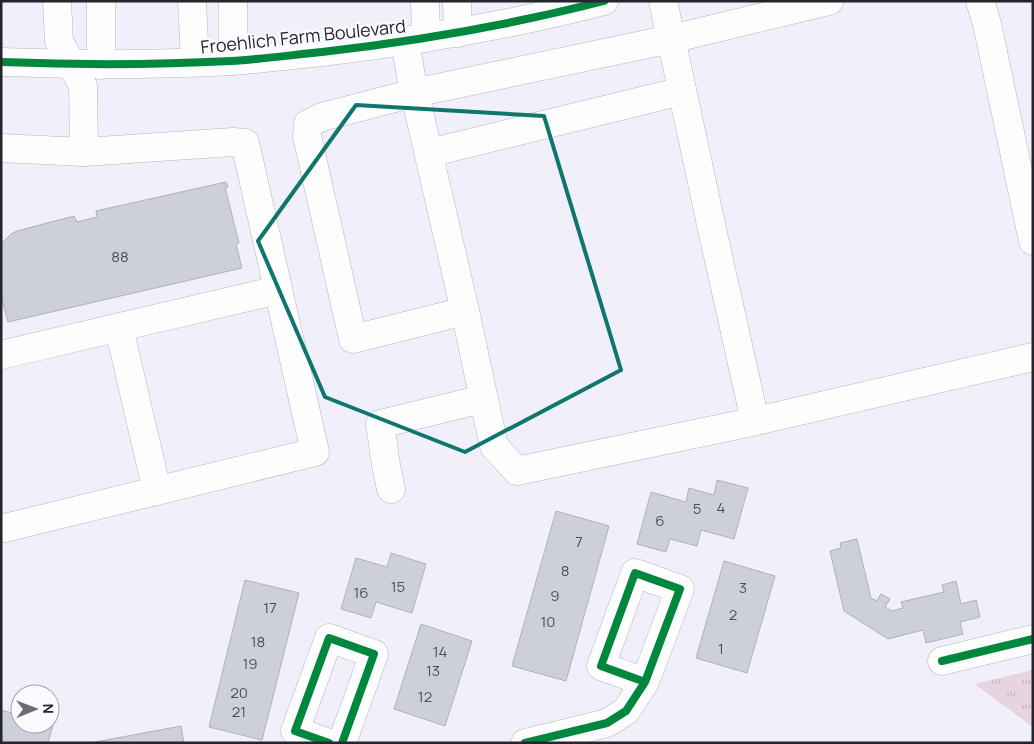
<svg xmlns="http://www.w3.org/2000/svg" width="1034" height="744" viewBox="0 0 1034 744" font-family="Manrope,sans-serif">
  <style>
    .grass { fill: url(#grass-tufts) }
    .building { fill: #cdcfdb; stroke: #b1b1ba }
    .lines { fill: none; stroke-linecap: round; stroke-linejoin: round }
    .minor-casing { stroke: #b7b6be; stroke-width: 29 }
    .minor { stroke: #fdfdfe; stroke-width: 28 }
    .cycleway-casing { stroke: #fbfaff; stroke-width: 11 }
    .cycleway { stroke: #00873e; stroke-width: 8 }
    .marked { fill: none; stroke: #0f766e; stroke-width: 4; stroke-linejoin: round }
    .labels { text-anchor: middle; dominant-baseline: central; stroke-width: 4.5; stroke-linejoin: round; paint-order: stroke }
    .number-label { font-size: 15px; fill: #504f58 }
    .street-label { font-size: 18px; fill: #26242c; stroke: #fbfaff }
  </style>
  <defs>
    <pattern id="grass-tufts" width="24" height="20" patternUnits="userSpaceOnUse" patternTransform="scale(1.25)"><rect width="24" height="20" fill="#e6d5df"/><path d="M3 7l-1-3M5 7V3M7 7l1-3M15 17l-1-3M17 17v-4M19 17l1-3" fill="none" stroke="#c5b7c0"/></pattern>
  </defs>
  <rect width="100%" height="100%" fill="#f1eff9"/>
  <path class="grass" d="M1033,670V727L975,684Z"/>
  <g class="building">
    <path d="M226,182L228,187H225L239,243L236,244L242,268L8,322L1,296V244L11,234L17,231L74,216L77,222L97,217L96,211Z"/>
    <path d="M717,480L748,488L734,539L701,530L697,546L670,539L666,552L637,544L651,492L686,502L689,488L714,495Z"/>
    <path d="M556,511L609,526L566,681L512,666Z"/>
    <path d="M857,539L871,598L877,601L881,594L890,599L885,607L892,611L903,608L901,602L944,592L942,585L956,581L961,604L976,600L980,617L960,622L963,634L926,643L923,630L888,639L844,611L830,551L841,548L840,543Z"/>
    <path d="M391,553L426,564L412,613L376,602L371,618L341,609L356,558L387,567Z"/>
    <path d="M724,561L775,576L747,673L696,658Z"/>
    <path d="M245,580L299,593L262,740L209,727Z"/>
    <path d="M421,624L472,641L445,726L394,709Z"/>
    <path d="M1,710L20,715V724H50L53,725L48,743H1Z"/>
    <path d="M181,726L184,743H90Z"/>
  </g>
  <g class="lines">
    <defs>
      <g id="minor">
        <path d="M192,1L195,62"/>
        <path d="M233,1V61"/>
        <path d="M425,1L426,38"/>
        <path d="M457,1L458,33"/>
        <path d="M663,1L712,229L755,421"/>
        <path d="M980,1L987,24L1033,241"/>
        <path d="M405,41L412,82L465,311L494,446L517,471L747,423L1033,357"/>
        <path d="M1,62C78,65 155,65 231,61C262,59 292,55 322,52C417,41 511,25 604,1"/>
        <path d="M101,65V1"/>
        <path d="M1,148L84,152"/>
        <path d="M429,153L682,91"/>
        <path d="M465,311L353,339L307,136L308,124L322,117L414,93L671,39L829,1"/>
        <path d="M119,328L157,491"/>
        <path d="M1,355L278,290"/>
        <path d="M391,489L386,465L380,424L483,399"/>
        <path d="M1,529L315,452L245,143L233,142L84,152L83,86L59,41L57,1"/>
        <path d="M942,661L1033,639"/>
        <path d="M329,743L295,731L329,638L374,654L342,743"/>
        <path d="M525,743L607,723L626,711L645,682L680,589L635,573L601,666L645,682"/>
      </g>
    </defs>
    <use href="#minor" class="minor-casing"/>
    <use href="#minor" class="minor"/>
    <defs>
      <g id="cycleway">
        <path d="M1,62C78,65 155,65 231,61C262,59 292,55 322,52C417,41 511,25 604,1"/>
        <path d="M942,661L1033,639"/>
        <path d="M329,743L295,731L329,638L374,654L342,743"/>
        <path d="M525,743L607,723L626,711L645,682L680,589L635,573L601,666L645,682"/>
      </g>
    </defs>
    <use href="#cycleway" class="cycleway-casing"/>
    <use href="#cycleway" class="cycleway"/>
  </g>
  <path class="marked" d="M356,105L544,116L621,370L465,452L325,397L258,241Z"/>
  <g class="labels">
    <g class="number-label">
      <text x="120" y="256">88</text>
      <text x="721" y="507">4</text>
      <text x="697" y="508">5</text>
      <text x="660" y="520">6</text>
      <text x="579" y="541">7</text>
      <text x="565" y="570">8</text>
      <text x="398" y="586">15</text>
      <text x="743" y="587">3</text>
      <text x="361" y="592">16</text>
      <text x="555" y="595">9</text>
      <text x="270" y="607">17</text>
      <text x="733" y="614">2</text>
      <text x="548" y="621">10</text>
      <text x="258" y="641">18</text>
      <text x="721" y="648">1</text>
      <text x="440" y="651">14</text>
      <text x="250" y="663">19</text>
      <text x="433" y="670">13</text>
      <text x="239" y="692">20</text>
      <text x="425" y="696">12</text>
      <text x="239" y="711">21</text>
    </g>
    <g class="street-label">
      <text transform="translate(303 36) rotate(-6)">Froehlich Farm Boulevard</text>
    </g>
  </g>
  <rect width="1034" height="744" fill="none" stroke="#26242c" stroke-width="5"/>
  <g transform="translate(35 709) rotate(89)"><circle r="24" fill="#fbfaff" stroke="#a6a4ab"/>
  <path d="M0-4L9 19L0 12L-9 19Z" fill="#6d6b74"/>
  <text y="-8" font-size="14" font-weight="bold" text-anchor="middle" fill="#26242c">N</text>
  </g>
</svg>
